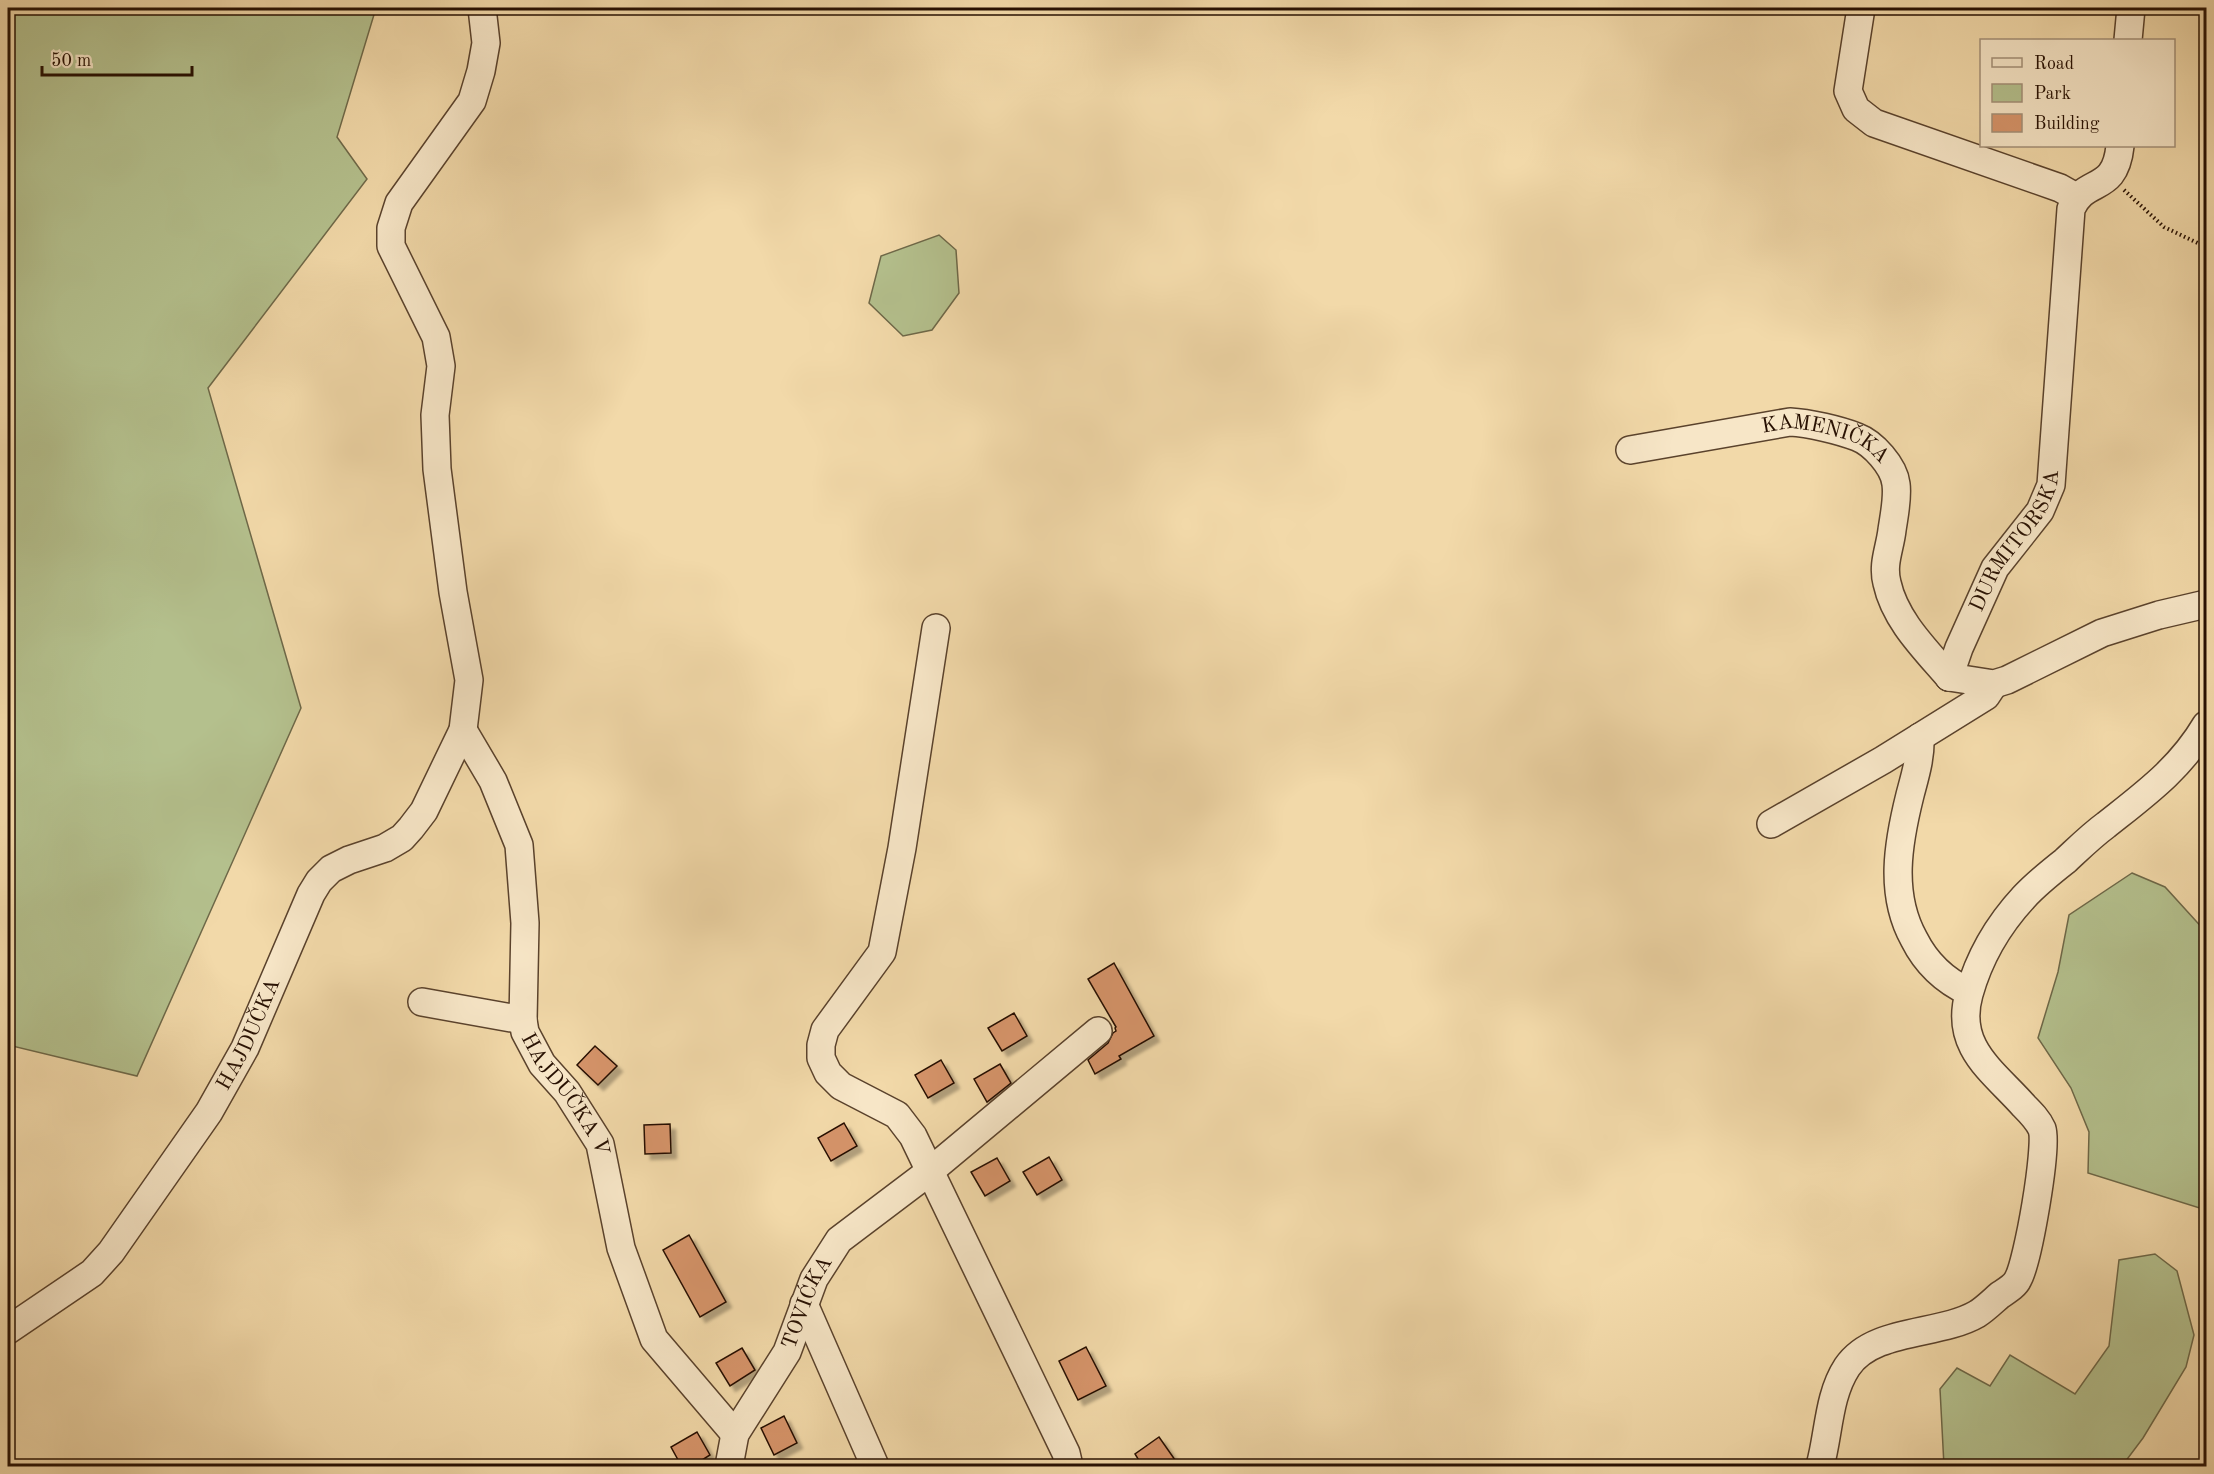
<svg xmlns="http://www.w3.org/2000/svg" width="2214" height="1474" viewBox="0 0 2214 1474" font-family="'Old Standard TT',serif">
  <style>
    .green { fill: #b4c08d; stroke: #6e6848; stroke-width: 1.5 }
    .building { fill: #d6946a; stroke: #271002; stroke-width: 1.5; filter: url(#shadow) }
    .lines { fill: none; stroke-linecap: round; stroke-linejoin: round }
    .minor-casing { stroke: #5a422c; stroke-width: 30 }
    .path { stroke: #271002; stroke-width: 4; stroke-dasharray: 1.5 3; stroke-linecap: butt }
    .minor { stroke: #f7e6c7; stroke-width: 27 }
    .labels { text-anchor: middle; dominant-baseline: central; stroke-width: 6; stroke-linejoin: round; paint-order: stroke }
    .street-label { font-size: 21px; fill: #271002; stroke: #f7e6c7 }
  </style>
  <defs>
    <filter id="shadow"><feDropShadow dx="5.5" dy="5.5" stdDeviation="1.5" flood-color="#0004"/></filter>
  </defs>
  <rect width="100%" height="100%" fill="#f2d9a9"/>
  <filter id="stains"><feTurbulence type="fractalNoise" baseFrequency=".00333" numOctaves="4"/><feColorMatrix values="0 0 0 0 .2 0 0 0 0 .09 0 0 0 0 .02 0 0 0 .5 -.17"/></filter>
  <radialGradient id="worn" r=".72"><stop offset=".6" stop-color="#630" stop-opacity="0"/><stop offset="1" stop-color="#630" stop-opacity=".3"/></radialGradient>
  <g class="green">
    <path d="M8,8H376L337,137L367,179L208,388L301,708L137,1076L8,1045Z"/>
    <path d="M939,235L956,250L959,293L932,330L903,336L869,303L881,256Z"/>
    <path d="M2132,873L2165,887L2206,932V1210L2088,1173L2089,1132L2071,1088L2038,1038L2058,972L2069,915Z"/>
    <path d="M2155,1254L2177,1271L2194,1335L2186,1367L2143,1438L2122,1466H1944L1940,1389L1957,1368L1990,1386L2010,1355L2075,1394L2109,1346L2119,1260Z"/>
  </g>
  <g class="building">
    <path d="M1114,963L1154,1036L1119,1056L1121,1059L1095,1074L1088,1060L1108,1043L1113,1033L1116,1031L1115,1028L1116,1027L1088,979Z"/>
    <path d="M1014,1013L1027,1036L1002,1051L988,1028Z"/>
    <path d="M595,1046L617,1066L598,1085L577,1065Z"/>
    <path d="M941,1060L954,1083L928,1098L915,1075Z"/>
    <path d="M1000,1064L1011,1083L987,1102L974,1079Z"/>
    <path d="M844,1123L857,1146L831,1161L818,1138Z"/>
    <path d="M670,1124L671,1153L645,1154L644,1125Z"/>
    <path d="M1049,1157L1062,1180L1037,1195L1023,1172Z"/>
    <path d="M997,1158L1010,1181L985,1196L971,1172Z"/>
    <path d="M689,1235L726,1302L700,1317L663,1250Z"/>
    <path d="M1086,1347L1106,1386L1078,1400L1059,1361Z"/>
    <path d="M742,1348L755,1370L730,1386L716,1363Z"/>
    <path d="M784,1416L797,1443L774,1455L761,1428Z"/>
    <path d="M697,1432L710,1455L691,1467H682L671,1447Z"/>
    <path d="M1159,1437L1180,1467H1143L1135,1454Z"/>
  </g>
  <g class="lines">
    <defs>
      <g id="minor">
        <path d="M1861,8L1848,91L1856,109L1874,123L2060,188L2076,197"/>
        <path d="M2128,40L2131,8"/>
        <path id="s1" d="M1630,450L1790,422C1809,423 1839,430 1857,437C1873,443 1894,466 1896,484C1898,498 1894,516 1892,530C1890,548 1882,564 1887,583C1895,620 1925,649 1949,677"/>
        <path d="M936,628L902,848L882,952L825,1030L821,1045V1058L828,1073L841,1086L897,1115L913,1136L1066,1453L1069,1466"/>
        <path id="s2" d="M1949,677L1959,648L1995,568L2040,511L2051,485L2071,209C2085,176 2115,195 2120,146"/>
        <path d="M1949,677L1994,684L2007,680L2102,633L2159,615L2206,604"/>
        <path id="s3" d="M463,730L493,781L519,845L525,923L523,1020L525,1032L542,1064L567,1092L600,1144L621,1248L654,1339L735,1434"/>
        <path d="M1920,737C1921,757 1915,776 1910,795C1898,843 1889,894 1914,939C1926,963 1945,981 1969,992"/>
        <path d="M1771,824L1883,760L1986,696L1994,684"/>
        <path d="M422,1002L523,1020"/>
        <path d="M804,1304L875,1466"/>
        <path id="s4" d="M8,1330L92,1273L111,1252L209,1112L245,1048L311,894L319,881L331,869L349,860L385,848L402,838L411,828L424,811L463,730L469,680L453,592L437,469L435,415L441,366L436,337L391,246V228L399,203L472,101L481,71L486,43L482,8"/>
        <path id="s5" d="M729,1466L735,1434L787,1352L814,1279L839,1240L929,1172L1098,1031"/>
        <path d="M1820,1466C1829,1434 1828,1396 1847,1367C1873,1328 1939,1336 1977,1314C1985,1309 1993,1301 2000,1295C2006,1291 2015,1286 2018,1279C2028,1261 2048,1147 2042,1129C2038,1120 2031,1113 2024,1106C1993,1071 1954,1047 1969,994C1979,958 1999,924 2024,897C2036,884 2051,872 2065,861C2078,849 2091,836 2106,825C2145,794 2180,769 2206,725"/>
      </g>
    </defs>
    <use href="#minor" class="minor-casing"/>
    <path class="path" d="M2124,190L2164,227L2206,247"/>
    <use href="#minor" class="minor"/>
  </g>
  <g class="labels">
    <g class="street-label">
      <text stroke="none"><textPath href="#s1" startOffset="201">KAMENIČKA</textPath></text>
      <text stroke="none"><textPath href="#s2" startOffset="153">DURMITORSKA</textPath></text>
      <text stroke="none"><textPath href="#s4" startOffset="388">HAJDUČKA</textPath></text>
      <text stroke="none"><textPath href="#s3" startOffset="390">HAJDUČKA V</textPath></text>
      <text stroke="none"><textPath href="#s5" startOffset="183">TOVIĆKA</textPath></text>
    </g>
  </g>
  <rect width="2214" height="1474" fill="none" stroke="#f2d9a9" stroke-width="30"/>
  <rect x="9" y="9" width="2196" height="1456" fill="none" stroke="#271002" stroke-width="3"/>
  <rect x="15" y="15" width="2184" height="1444" fill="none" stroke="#271002" stroke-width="1.5"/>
  <rect x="1980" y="39" width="195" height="108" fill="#f7e6c7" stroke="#a49078" stroke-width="1.5"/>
  <rect x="1992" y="58" width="30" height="9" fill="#f7e6c7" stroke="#a49078" stroke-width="1.5"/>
  <text x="2034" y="69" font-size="18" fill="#271002">Road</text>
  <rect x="1992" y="84" width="30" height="18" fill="#b4c08d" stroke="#a49078" stroke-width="1.5"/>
  <text x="2034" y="99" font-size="18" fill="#271002">Park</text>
  <rect x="1992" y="114" width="30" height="18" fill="#d6946a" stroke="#a49078" stroke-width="1.5"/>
  <text x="2034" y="129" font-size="18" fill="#271002">Building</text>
  <path d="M42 66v9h150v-9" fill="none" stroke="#271002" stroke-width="3"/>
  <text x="51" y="66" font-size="18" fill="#271002" stroke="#f7e6c7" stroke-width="4.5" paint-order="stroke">50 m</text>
  <rect width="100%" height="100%" filter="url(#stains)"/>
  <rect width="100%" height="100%" fill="url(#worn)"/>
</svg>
